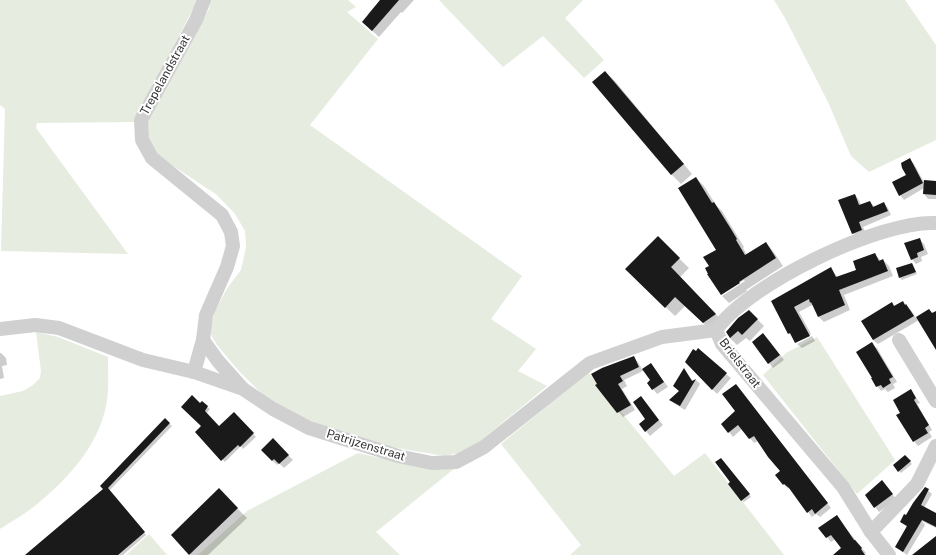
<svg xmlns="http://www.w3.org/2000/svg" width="936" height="555" viewBox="0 0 936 555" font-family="'Public Sans',sans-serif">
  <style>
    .green { fill: #e6ecdf }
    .shadow { fill: #0003 }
    .building { fill: #1a1a1a }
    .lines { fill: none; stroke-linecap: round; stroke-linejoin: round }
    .minor { stroke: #d0d0d0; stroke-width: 14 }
    .labels { text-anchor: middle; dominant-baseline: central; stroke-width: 4; stroke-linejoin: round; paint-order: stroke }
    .street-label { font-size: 12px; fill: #333; stroke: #fff }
  </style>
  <rect width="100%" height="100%" fill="#fff"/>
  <g class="green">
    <path d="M0,0H196L195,5L134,122L37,123L36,128L128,254L1,251L5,109L0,105Z"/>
    <path d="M211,0H348L356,7L347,12L378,39L310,125L522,276L491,319L536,349L518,371L547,386L478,443L459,453L444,456L391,447L334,430L293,414L262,394L238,370L217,345L210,333L211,324L215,311L228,287L241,270L246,247L245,231L235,214L217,195L164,160L151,147L148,135L146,124L151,111L209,9Z"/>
    <path d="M439,0H583L565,18L604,60L584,78L543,36L503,67Z"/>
    <path d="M774,0H905L936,45V140L869,172L851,156L828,102L785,18Z"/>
    <path d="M36,332L58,337L108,357C108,371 109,386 107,400C101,443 68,479 36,505C25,514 12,521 0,529V396L23,391L33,385L40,378L41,371Z"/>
    <path d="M817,337L895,460L857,494L763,375L786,353Z"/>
    <path d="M588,372L674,476L705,453L784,555H570L581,545L501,444Z"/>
    <path d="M358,453L394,461L455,468L376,532L400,555H198L247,511Z"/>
    <path d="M149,534L167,555H126Z"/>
  </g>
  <g class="shadow">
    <path d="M381,0H414L402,13L401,12L379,37L369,28L368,14Z"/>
    <path d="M605,72L615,81L692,174L681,184L672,175L594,82Z"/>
    <path d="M909,159L914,164L925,184L936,182V199H928L924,194V188L904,200L900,195L907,176Z"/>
    <path d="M696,178L704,186L716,205L722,211L744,247L743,248L747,255L766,243L773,251L783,266L746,290L747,291L729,303L722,296L745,281L744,280L722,293V295L709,274L710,267L717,251Z"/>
    <path d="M855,195L859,200L861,205L870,202L875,207L884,203L888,208L891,215L863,227L866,234L857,238L853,233Z"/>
    <path d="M658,238L689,268L680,277L725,324L713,332L685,306L675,316L636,279Z"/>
    <path d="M919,239L924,244L928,254L921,257L922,261L916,264L912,259Z"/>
    <path d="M875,254L881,261L883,260L889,266L893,276L844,295L850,310L824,322L818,316L814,304L799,312L811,334L797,342V343L789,333L772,301L831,268L838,278L857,270Z"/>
    <path d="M912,264L917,274L902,280L900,278L898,269Z"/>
    <path d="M902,302L911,310L916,318L929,310L933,314L936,312V348L919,320L878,344L873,340L862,322Z"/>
    <path d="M749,311L764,326L750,341L746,338L737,345L730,338L727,332Z"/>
    <path d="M812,336L815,341L802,348L797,344Z"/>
    <path d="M768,339L784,360L773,368L769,363Z"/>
    <path d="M872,344L877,348L897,382L893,384L895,388L888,392L885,389L881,391L872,379Z"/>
    <path d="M0,353H1L6,358L7,365L2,366L4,378L0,379Z"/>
    <path d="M634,357L638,362L643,371L624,380L627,386L622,389L635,410L623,417L597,386Z"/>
    <path d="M686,362L726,374L731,378L717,394Z"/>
    <path d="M651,364L668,387L657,394L648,383L652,381Z"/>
    <path d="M684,370L693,381L696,380L700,384L685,410L675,404L671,400L680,392Z"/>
    <path d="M740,390L831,508L820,517L816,514L812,517L789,488L788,489L784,484L782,471L758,441L754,443L742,429L733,437L729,432L737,412Z"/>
    <path d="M911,390L920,403L917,404L932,430L929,432L932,437L918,446L914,441L902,413Z"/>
    <path d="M641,398L663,425L650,436L646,431V420Z"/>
    <path d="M202,402L210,409L206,414L219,427L234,413L256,437L243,449L241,446L225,462L196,433L203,426L200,404Z"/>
    <path d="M165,419L172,426L109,491L146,535L123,555H27L104,489Z"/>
    <path d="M273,440L293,460L284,468L279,463L277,465L262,450Z"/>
    <path d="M905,456L912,464L901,473L899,471Z"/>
    <path d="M723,461L751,497L744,502L742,500Z"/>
    <path d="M882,481L896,499L879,512L866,495Z"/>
    <path d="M925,488L932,494L924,508L936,514V528L922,521L925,525L907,555L896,547L907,527L901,522L906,516Z"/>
    <path d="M219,490L247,518L208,555H191L172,535Z"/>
    <path d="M836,516L866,553L865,555H840L843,548L835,539L831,542L827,537Z"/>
  </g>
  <g class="building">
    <path d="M380,0H399L372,31L362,22Z"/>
    <path d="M605,71L684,164L671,175L592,82Z"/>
    <path d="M910,158L923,183L899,196L892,182L906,175L902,168L901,163Z"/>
    <path d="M696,177L712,203L714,202L731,229L737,239L736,240L745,255L766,242L776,258L739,282L740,283L721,295L707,274H708L705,268L709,266L703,257L716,250L678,188Z"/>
    <path d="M924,180L936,181V195L923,194Z"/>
    <path d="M855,194L859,205L870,201L873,207L884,202L888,211L859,222L862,230L852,234L838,200Z"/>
    <path d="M658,236L680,258L671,267L716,314L703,323L675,297L665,308L625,269Z"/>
    <path d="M920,238L924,250L917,253L918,257L911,260L904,243Z"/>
    <path d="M875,253L879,261L883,259L888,271L839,290L845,305L818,317L811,302L810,303L809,299L794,307L810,336L795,343L790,333L788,334L771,301L831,267L836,277L856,270L853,261Z"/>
    <path d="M912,263L916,272L899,278L896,268Z"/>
    <path d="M903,301L905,305L906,304L914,316L873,340L861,321L892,302L894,306Z"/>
    <path d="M929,309L932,313L936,311V350L916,317Z"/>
    <path d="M749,310L758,319L742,335L738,331L730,338L726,332L738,318Z"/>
    <path d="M763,333L780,355L768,364L752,342Z"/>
    <path d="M872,342L893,377L889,379L891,383L883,388L881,385L876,387L871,378H872L856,352Z"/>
    <path d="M698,348L727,373L712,390L685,362L693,349L696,351Z"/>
    <path d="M634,356L639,367L620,376L623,381L618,384L631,405L617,413L595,385L597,384L591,374L602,368Z"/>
    <path d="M651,363L664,382L652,390L647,383L650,380L642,369Z"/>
    <path d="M684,368L692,381L696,379L680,406L669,400L679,391L673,386Z"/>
    <path d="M736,384L828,503L815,514L812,509L807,513L789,488L784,484L783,485L775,475L780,471L768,457L754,436L749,439L738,425L728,433L721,424L735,411L722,394Z"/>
    <path d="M911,389L916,398L914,400L929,425L925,428L928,433L913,442L896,415L900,413L893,400Z"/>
    <path d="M192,395L200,403L202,401L208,406L205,411L219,426L234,412L254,433L240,447L238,445L221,461L195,432L201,426L181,407Z"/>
    <path d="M641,396L659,420L645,432L639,424L645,419L633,402Z"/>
    <path d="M165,418L170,423L108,488L145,532L118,555H25L103,489L100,486Z"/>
    <path d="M273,438L289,455L279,464L274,459L272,461L261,450Z"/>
    <path d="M905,455L911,461L898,472L893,465Z"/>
    <path d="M721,458L750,494L741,501L728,484L730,482L715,462Z"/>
    <path d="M882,480L893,494L874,508L865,495Z"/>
    <path d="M925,487L929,489L921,505L936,513V527L922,520L903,552L895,547L907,526L900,522L904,514L906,515L913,503Z"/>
    <path d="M219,488L238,508L189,555L171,535Z"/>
    <path d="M837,515L854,540H855L862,548L861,549L865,555H833L841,548L831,535L826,538L818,528Z"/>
    <path d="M936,536V555H912Z"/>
  </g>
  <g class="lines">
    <g class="minor">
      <path d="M0,329L35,325L59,328L143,360L194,372L243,389L273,409L309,428L398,456L432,463L456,462L484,447L590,363L662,337L716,330"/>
      <path d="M716,330L722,344L843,487L871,532L889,555"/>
      <path d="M716,330C748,284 880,220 936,223"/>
      <path d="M203,340L218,361L242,388"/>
      <path d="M899,340L936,401"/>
      <path d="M194,372L203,340L206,315L227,267L233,246L231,232L222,215L152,158L142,140L141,120L196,20L204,0"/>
      <path d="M871,532L917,484L936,446"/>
    </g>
  </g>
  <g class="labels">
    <g class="street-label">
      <text transform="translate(165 75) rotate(-61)">Trepelandstraat</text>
      <text transform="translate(740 363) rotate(52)">Brielstraat</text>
      <text transform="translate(366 445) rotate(17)">Patrijzenstraat</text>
    </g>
  </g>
</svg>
